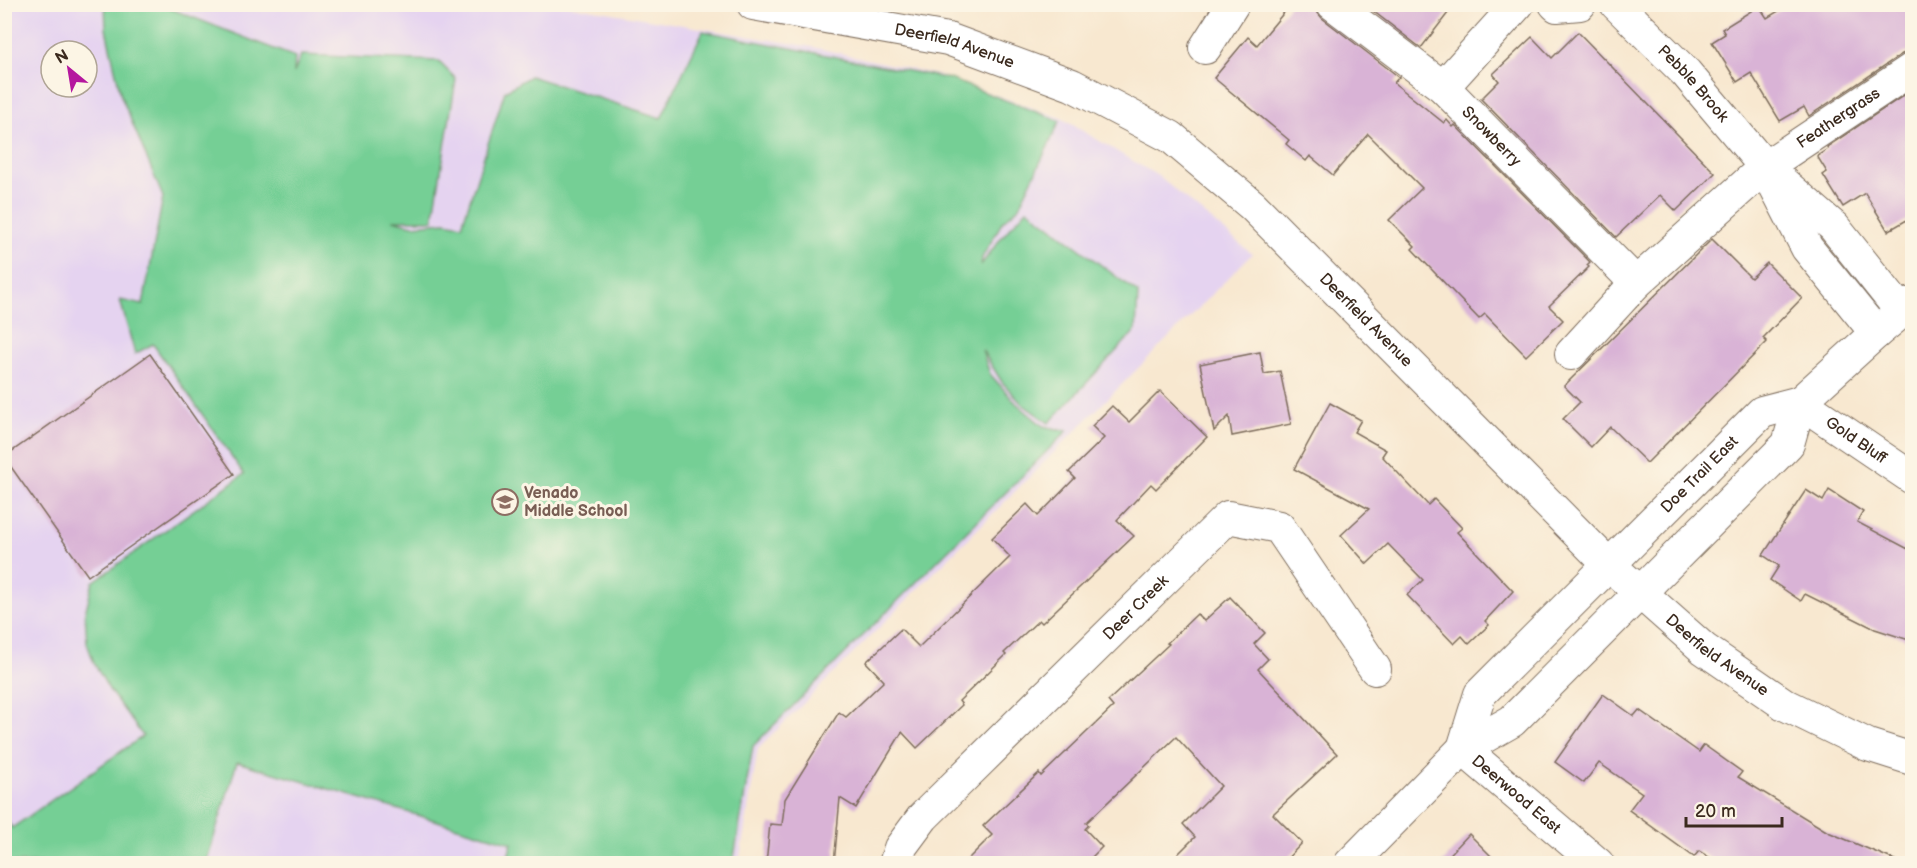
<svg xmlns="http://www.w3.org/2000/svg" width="1917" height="868" viewBox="0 0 1917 868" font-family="'Balsamiq Sans',sans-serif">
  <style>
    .built { fill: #e5d3f0; fill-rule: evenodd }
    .green { fill: #74cf95; stroke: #587c5a; stroke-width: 1.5 }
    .building { fill: #d9b3d6 }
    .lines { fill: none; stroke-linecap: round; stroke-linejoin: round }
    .minor-casing { stroke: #7d6c5c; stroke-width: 34 }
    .minor { stroke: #fff; stroke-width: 32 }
    .labels { text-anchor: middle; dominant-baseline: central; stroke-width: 6; stroke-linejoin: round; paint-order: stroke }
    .street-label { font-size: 16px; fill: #3b2a1e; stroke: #fcf5e5 }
    .education-label { font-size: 16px; font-weight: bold; fill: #785e54; stroke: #fcf5e5; text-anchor: start }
  </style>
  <rect width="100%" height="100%" fill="#fcf5e5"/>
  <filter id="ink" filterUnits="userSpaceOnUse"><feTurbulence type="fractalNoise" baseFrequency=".0167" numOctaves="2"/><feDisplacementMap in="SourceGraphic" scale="12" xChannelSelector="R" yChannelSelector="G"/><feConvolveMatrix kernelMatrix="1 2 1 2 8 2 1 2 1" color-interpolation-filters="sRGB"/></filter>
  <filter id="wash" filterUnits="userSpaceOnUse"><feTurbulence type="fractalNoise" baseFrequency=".008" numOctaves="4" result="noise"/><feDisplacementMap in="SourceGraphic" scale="24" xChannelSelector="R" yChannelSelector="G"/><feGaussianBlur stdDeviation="1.35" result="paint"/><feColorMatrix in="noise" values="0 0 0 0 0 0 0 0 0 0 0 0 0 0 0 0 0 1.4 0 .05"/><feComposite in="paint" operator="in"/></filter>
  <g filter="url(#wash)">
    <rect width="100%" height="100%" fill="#f8e8d0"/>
    <path class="built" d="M5,5H565L812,47L942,76L1061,118L1158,176L1252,254L758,749L739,863L5,864ZM51,51H87V87H51Z"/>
    <path class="green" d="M105,5H161L295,57L294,73L301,55L438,61L456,79L433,220H393L413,225L445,222L462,225L505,91L530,76L661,118L703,31L950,79L1060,121L1019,207L1003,221L982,258L981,265L1001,238L1027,209L1138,293L1136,330L1049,423L1022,404L1002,382L982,350L990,374L1016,403L1043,426L1067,431L753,746L733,863H506L512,843L237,762L206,863H5V818L12,828L143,736L110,691L94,663L87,643L85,613L93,582L244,474L153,344L135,354L120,300L143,305L163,197L121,96L106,29Z"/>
    <g id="blocks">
      <g class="building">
        <path d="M1291,4H1315L1317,12L1322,18L1399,77L1394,83L1444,123L1447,120L1453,127L1455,125L1590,262L1587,265L1589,267L1549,306L1563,320L1526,356L1485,314L1479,319L1412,249L1415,246L1389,220L1422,188L1368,134L1333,175L1310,156L1306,161L1286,144L1289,140L1214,78L1248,37L1257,45Z"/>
        <path d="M1364,4H1455L1421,48Z"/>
        <path d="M1790,4H1912V51L1902,54L1809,116L1804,107L1780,121L1751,73L1737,82L1712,42L1725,34L1722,29L1759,6L1767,18Z"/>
        <path d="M1578,32L1715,173L1676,211L1660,195L1616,237L1481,99L1499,81L1493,74L1532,37L1552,58Z"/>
        <path d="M1912,90V217L1888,231L1865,193L1843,207L1823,175L1827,172L1817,156L1828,149L1827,147Z"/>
        <path d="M1712,239L1751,278L1767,263L1802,298L1763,338L1767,342L1647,463L1610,427L1591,447L1563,419L1580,402L1564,386Z"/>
        <path d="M1260,352L1264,374L1280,371L1291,424L1232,436L1229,416L1214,431L1200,364Z"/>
        <path d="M150,354L234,474L88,576L4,457Z"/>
        <path d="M1160,391L1207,437L1156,489L1151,484L1117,520L1134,536L1042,623L1039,620L1004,653L1006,655L959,701L962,705L917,748L902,732L856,808L840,798L834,864H766L770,824L782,825L785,799L839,712L846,717L884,681L866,662L901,629L919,647L1010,557L992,538L1027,504L1038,516L1075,478L1069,472L1104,438L1092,426L1112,406L1129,422Z"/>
        <path d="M1330,403L1361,420L1354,432L1386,450L1382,456L1428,505L1434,499L1462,528L1457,532L1513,591L1485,621L1489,625L1469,644L1462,636L1454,644L1407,595L1423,580L1388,544L1367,564L1341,535L1369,509L1294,469Z"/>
        <path d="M1806,490L1823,501L1829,490L1863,512L1857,522L1912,551V641L1875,629L1805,594L1801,601L1770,580L1779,566L1763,555Z"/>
        <path d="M1230,597L1265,633L1254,644L1268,659L1258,669L1337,754L1273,814L1302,843L1282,864H1168L1195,837L1183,824L1221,786L1176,737L1086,823L1089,825L1085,829L1102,847L1085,864H963L992,835L983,826L1039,773L1041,776L1113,707L1108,701L1169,644L1167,643L1197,614L1204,621Z"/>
        <path d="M1603,694L1634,716L1639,710L1699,752L1704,745L1742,772L1738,777L1828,832L1904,864H1720L1699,851L1694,857L1629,810L1642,793L1599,763L1584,783L1555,762Z"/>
        <path d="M1469,834L1499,864H1441Z"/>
      </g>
    </g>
  </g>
  <g filter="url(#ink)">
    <use href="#blocks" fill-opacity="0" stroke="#7d6c5c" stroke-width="1.5"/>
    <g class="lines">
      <defs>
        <g id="minor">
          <path id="s1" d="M753,4L948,39L1072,85L1171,137L1253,206L1608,564L1704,649L1784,704L1868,745L1912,759"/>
          <path id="s2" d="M1333,4L1443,87L1636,283"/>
          <path d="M1555,4L1557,6L1580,4"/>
          <path id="s3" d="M1616,4L1686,73L1765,167L1834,227L1901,311"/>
          <path d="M1205,48L1233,4"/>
          <path d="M1443,87L1518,4"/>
          <path d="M1774,184L1807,248L1876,333"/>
          <path id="s4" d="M1571,354L1636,283L1765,167L1912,69"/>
          <path id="s5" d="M1800,402L1912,478"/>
          <path id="s6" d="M1463,749L1480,694L1762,412L1800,402L1876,333L1912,303"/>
          <path id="s7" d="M1463,749L1598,864"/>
          <path id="s8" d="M895,864L900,848L923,817L1228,517L1279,527L1375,669"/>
          <path d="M1350,864L1463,749L1512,721L1788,444L1800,402"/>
        </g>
      </defs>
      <use href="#minor" class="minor-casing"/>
      <use href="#minor" class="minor"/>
    </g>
  </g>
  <defs>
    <symbol id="school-ring" viewBox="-11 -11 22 22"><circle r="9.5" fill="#fcf5e5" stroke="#8d6e63" stroke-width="1.5"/><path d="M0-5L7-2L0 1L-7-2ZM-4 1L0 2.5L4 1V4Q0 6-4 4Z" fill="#8d6e63"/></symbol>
  </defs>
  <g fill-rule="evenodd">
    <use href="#school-ring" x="490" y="487" width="30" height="30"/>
  </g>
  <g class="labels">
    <g class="street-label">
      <text stroke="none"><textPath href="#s1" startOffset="206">Deerfield Avenue</textPath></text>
      <text stroke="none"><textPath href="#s3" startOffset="111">Pebble Brook</textPath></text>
      <text stroke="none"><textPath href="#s4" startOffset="358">Feathergrass</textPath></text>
      <text stroke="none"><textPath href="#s2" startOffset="207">Snowberry</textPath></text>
      <text stroke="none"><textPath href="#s1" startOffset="710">Deerfield Avenue</textPath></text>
      <text stroke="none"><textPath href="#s5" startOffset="68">Gold Bluff</textPath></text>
      <text stroke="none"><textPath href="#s6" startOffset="368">Doe Trail East</textPath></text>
      <text stroke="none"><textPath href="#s8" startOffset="354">Deer Creek</textPath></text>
      <text stroke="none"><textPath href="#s1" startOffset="1196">Deerfield Avenue</textPath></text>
      <text stroke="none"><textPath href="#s7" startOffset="70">Deerwood East</textPath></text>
    </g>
    <g class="education-label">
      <text x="524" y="493">Venado<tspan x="524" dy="18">Middle School</tspan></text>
    </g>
  </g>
  <rect width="1917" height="868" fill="none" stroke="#fcf5e5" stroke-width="24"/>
  <g transform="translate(69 69) rotate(330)"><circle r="28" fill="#fcf5e5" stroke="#afa495" stroke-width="1.5"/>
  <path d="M0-4.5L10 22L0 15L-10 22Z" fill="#b5179e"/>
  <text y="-9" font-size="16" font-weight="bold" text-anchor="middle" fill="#3b2a1e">N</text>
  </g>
  <path d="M1686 817v9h96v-9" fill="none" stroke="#3b2a1e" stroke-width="3"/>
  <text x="1695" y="817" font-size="18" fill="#3b2a1e" stroke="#fcf5e5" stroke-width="4.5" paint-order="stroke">20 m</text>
</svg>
